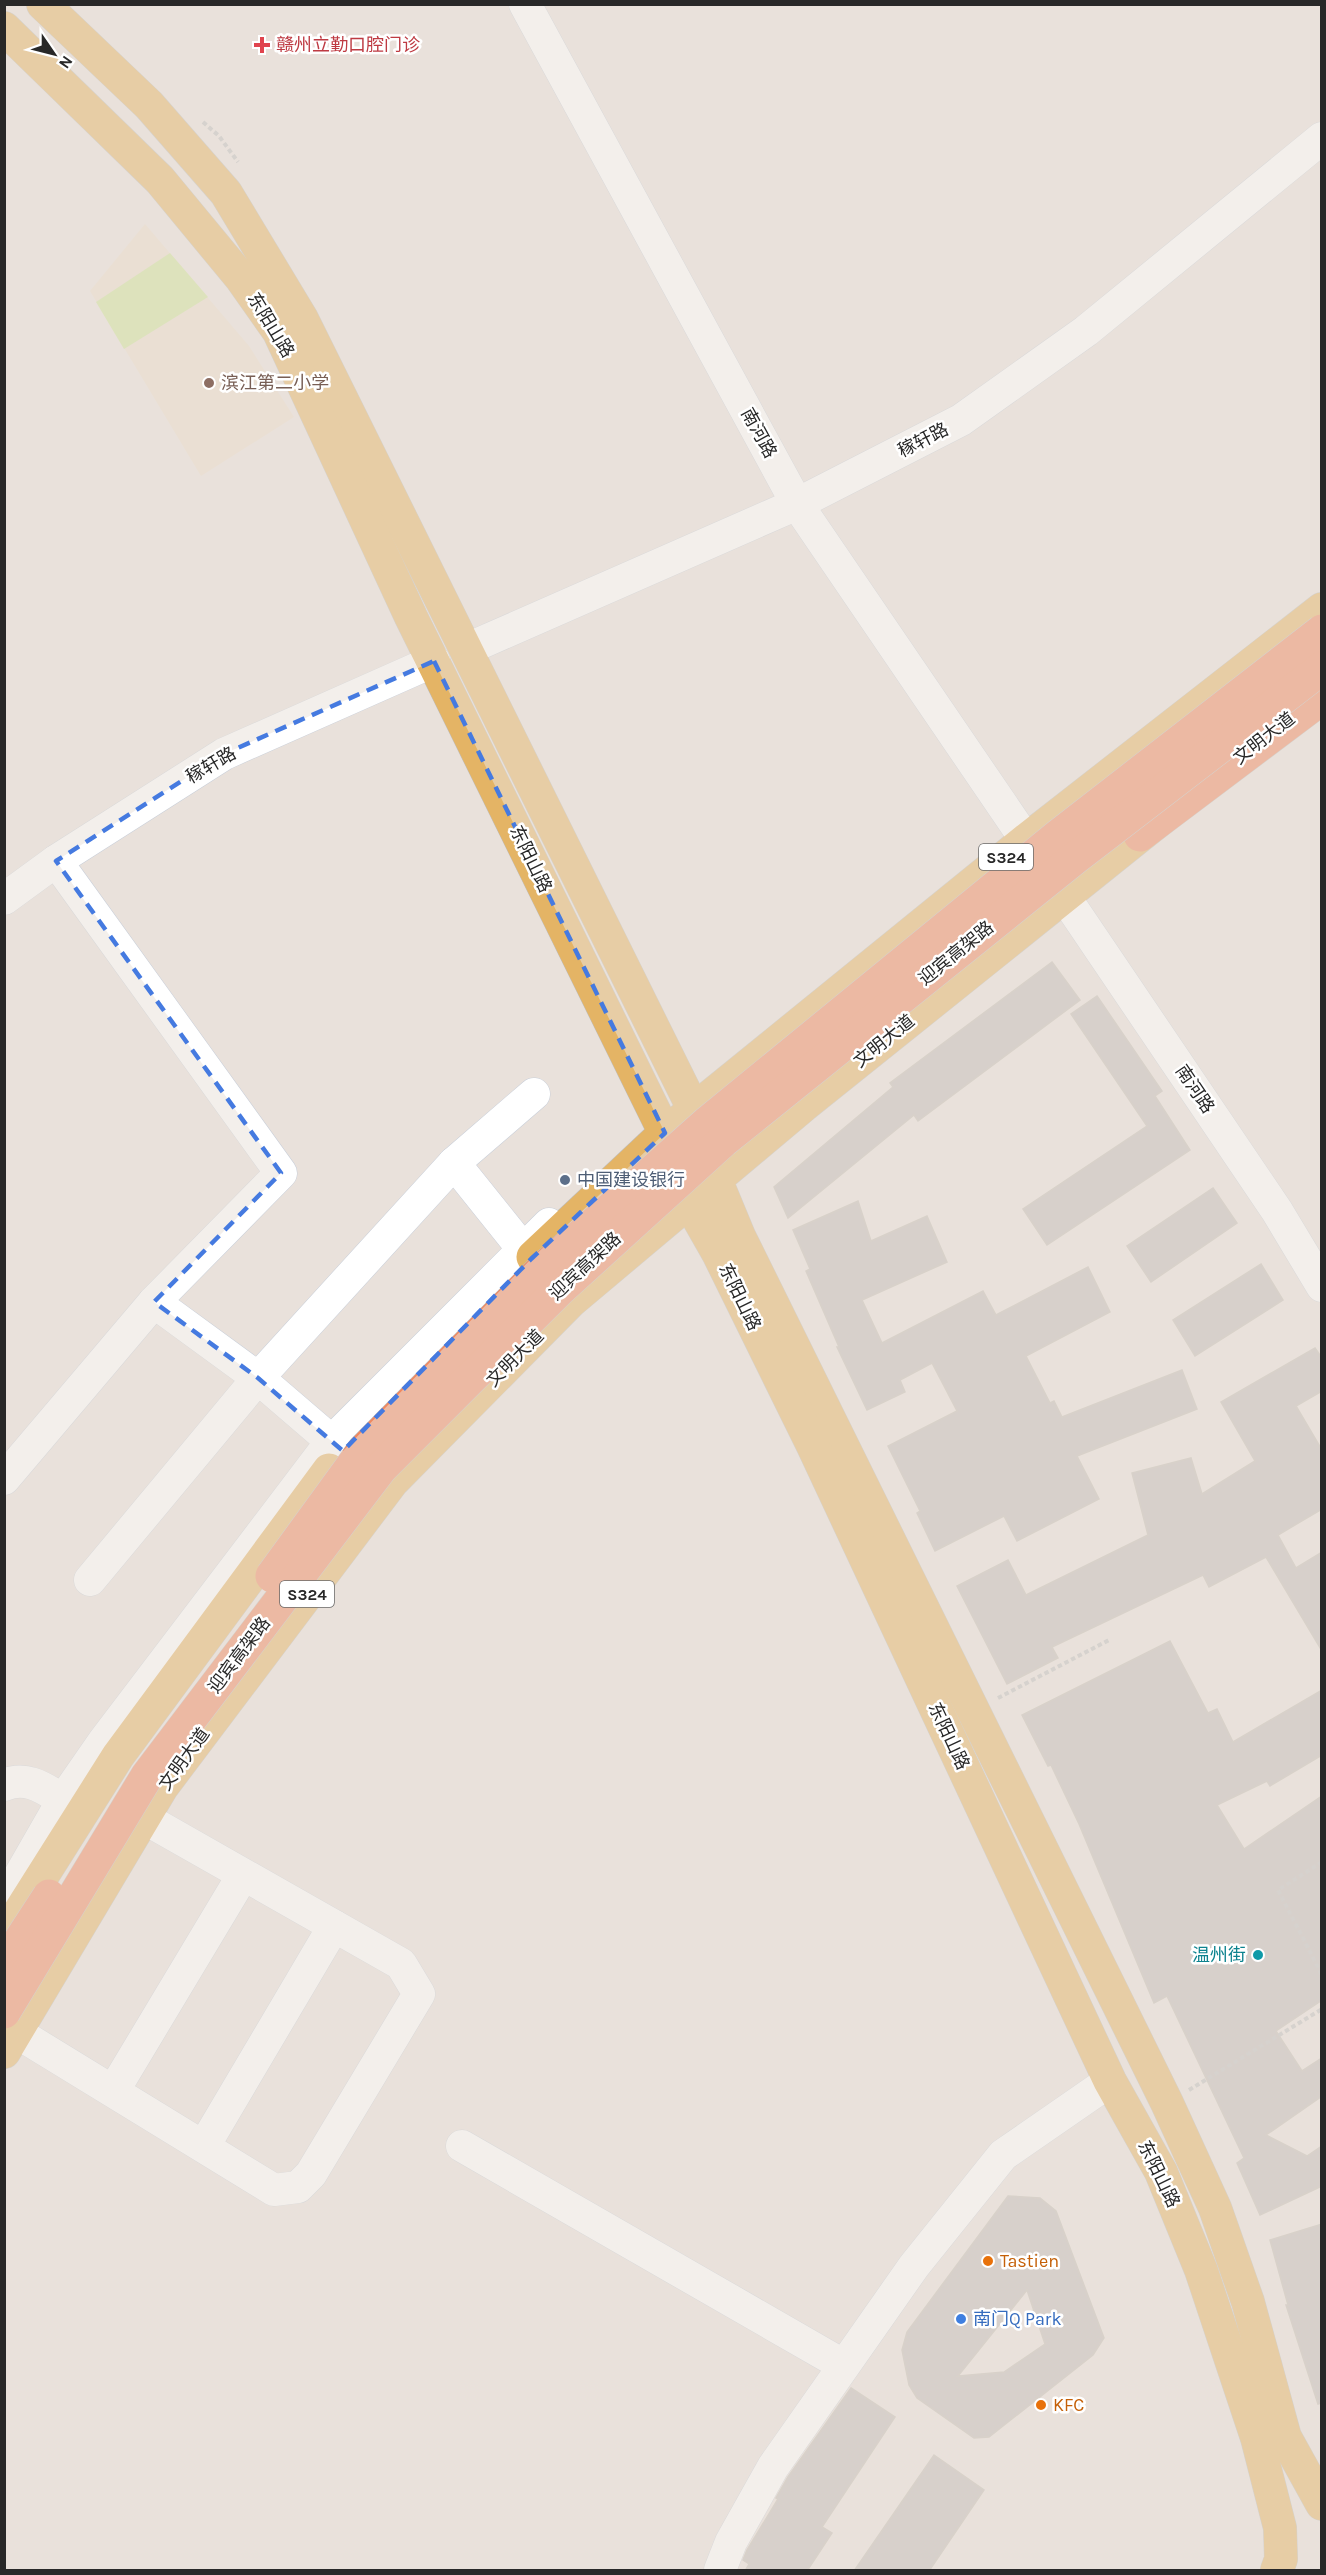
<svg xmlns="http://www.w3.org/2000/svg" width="1326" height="2575" viewBox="0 0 1326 2575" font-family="Karla,'Noto Sans SC',sans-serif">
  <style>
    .education { fill: #eadbcb }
    .pitch { fill: #cee398 }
    .building { fill: #c2bbb8; stroke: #c4bdb5; stroke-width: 1.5; fill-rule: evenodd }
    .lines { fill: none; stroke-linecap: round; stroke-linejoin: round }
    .minor-casing { stroke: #c9cfd9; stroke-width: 33 }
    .major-casing { stroke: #bebebe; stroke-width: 34 }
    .highway-casing { stroke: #bebebe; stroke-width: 34 }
    .path { stroke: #bebebe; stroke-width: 4; stroke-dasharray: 4.5 3; stroke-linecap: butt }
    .minor { stroke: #fff; stroke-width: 32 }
    .major { stroke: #e4b465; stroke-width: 33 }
    .highway { stroke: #f0885f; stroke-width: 33 }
    .highway-bridge-casing { stroke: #bebebe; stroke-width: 34; stroke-linecap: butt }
    .highway-bridge { stroke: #f0885f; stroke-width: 33 }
    .marked { fill: none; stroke: #457ae0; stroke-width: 4.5; stroke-dasharray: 12 8; stroke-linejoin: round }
    .health-dot { fill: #e0444e; stroke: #fff; stroke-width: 2 }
    .education-dot { fill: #8d6e63; stroke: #fff; stroke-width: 2 }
    .service-dot { fill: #5c6f8a; stroke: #fff; stroke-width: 2 }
    .culture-dot { fill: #0f9aa8; stroke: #fff; stroke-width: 2 }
    .food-dot { fill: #e8710a; stroke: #fff; stroke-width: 2 }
    .shop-dot { fill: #3f7fe0; stroke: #fff; stroke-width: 2 }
    .labels { text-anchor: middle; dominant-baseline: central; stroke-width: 5; stroke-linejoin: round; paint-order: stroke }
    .shield { fill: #fff; stroke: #686868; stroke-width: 1.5 }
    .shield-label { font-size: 16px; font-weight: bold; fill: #282828 }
    .health-label { font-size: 18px; fill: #be3a42; stroke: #fff; text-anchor: start }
    .street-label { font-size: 18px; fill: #282828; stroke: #fff }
    .education-label { font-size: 18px; fill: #785e54; stroke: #fff; text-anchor: start }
    .service-label { font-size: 18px; fill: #4e5e75; stroke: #fff; text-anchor: start }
    .culture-label { font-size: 18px; fill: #0d838f; stroke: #fff; text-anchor: end }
    .food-label { font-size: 18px; fill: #c56008; stroke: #fff; text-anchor: start }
    .shop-label { font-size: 18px; fill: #366cbe; stroke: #fff; text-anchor: start }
  </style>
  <rect width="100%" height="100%" fill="#e9e1db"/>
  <path class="education" d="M145,224L249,346L294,417L201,476L90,291Z"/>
  <path class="pitch" d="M170,253L208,297L124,349L96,302Z"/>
  <g class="building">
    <path d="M1052,962L1080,1000L918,1121L914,1115L788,1218L774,1187L893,1087L890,1083Z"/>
    <path d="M1097,996L1162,1091L1155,1096L1190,1150L1047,1245L1023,1209L1147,1126L1071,1014Z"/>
    <path d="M1213,1188L1237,1223L1151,1282L1127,1246Z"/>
    <path d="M858,1201L871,1241L927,1216L947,1262L862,1300L882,1343L983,1291L996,1315L1088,1267L1110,1312L1026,1356L1050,1403L1054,1401L1062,1417L1182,1370L1197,1409L1077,1456L1099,1499L1017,1541L1004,1516L935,1551L917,1513L920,1511L888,1446L957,1411L932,1363L900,1380L905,1392L867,1410L837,1347H839L806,1271L810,1269L793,1230Z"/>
    <path d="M1261,1264L1283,1300L1195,1356L1173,1320Z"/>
    <path d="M1315,1348L1322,1358V1391L1296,1406L1322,1450V1509L1278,1535L1296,1568L1322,1552V1651L1266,1557L1209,1587L1203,1575L1052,1647L1058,1658L1007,1684L957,1586L1008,1560L1026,1595L1148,1535L1132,1473L1191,1458L1202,1494L1255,1461L1221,1402Z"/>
    <path d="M1170,1641L1208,1713L1217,1709L1233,1742L1322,1690V1755L1270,1786L1267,1781L1217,1805L1244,1849L1322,1796V2000L1276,2031L1302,2071L1322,2058V2096L1266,2135L1307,2156L1322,2146V2186L1260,2215L1237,2163L1244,2158L1167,1996L1154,2003L1079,1824L1051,1765L1048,1766L1022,1715Z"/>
    <path d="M1008,2196L1040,2198L1056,2211L1104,2338L1093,2355L989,2437L974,2438L917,2398L909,2385L902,2350L907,2332ZM1027,2290L1045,2344L1004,2372L958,2376Z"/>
    <path d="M1322,2224V2403L1318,2404L1286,2305H1288L1270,2240Z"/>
    <path d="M851,2388L895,2417L822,2527L832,2533L807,2571H745L749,2564L743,2560L747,2550L778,2499L776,2498L788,2477Z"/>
    <path d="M934,2455L984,2490L929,2571H854Z"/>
  </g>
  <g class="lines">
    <defs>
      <g id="minor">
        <path d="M525,4L797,504L1026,840"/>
        <path d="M467,649L797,504L961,420L1086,331L1322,138"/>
        <path d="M1064,896L1277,1211L1322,1286"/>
        <path d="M4,899L56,861L224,754L434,661"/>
        <path d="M454,1163L531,1259"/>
        <path d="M154,1302L258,1378L343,1451"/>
        <path d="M4,1479L154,1302L281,1173L56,861"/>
        <path d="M90,1580L258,1378L454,1163L534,1094"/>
        <path d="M4,1785C27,1775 45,1789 63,1800"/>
        <path d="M4,1903L63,1800L104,1741L331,1442L549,1224"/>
        <path d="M16,2032L274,2190L298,2187L311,2174L419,1994L401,1964L144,1818"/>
        <path d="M114,2090L243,1875"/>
        <path d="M204,2146L334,1926"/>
        <path d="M462,2146L843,2365"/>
        <path d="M720,2570L731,2542L773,2467L914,2266L1003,2155L1110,2081"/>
      </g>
      <g id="major">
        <path d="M43,4L149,105L226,193L302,319L694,1110L715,1178L739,1236L1167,2103L1215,2208L1248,2302L1285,2437L1322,2504"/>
        <path d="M4,28L160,180L241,278L279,332L411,617L665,1133L689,1202L718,1253L813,1446L1110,2081L1161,2172L1201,2270L1257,2438L1280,2528L1281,2559L1277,2570"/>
        <path d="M533,1257L665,1133L1026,840L1322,609"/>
        <path d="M12,1924L118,1756L329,1470"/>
        <path d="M4,2052L162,1787L392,1482L571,1301L803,1106L1162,818"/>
      </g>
      <path id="highway" d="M1140,835L1322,698"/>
    </defs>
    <use href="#minor" class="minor-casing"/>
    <use href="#major" class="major-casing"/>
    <use href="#highway" class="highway-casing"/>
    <g class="path">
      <path d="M203,122L219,136L238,162"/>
      <path d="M998,1698L1111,1639"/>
      <path d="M1322,1862L1278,1890L1322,1975"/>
      <path d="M1189,2090L1322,2009"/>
    </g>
    <use href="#minor" class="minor"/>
    <use href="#major" class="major"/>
    <use href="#highway" class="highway"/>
    <defs>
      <g id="highway-bridge">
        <path d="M272,1576L363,1451L542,1270L707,1123L1058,836L1322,631"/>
        <path d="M4,1965L49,1896"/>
        <path d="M4,2012L147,1776L381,1468L559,1290L723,1141L1075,858L1322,668"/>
      </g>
    </defs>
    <use href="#highway-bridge" class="highway-bridge-casing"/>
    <use href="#highway-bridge" class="highway-bridge"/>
  </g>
  <path d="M0 0H1326V2575H0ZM434,661L665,1133L531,1259L343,1451L258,1378L154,1302L281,1173L56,861L224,754Z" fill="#e9e1db" fill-opacity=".55" fill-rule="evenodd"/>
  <path class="marked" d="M434,661L665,1133L531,1259L343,1451L258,1378L154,1302L281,1173L56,861L224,754Z"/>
  <path class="health-dot" d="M259 36h6v6h6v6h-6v6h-6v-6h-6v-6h6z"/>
  <circle class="education-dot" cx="209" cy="383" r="6"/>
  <circle class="service-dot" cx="565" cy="1180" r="6"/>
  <circle class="culture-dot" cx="1258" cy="1955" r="6"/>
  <g class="food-dot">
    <circle cx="988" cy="2261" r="6"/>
    <circle cx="1041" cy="2405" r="6"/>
  </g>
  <circle class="shop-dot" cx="961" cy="2319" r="6"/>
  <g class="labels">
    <g class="shield">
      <rect x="979" y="844" width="54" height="26" rx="4.5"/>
      <rect x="280" y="1581" width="54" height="26" rx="4.5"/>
    </g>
    <g class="shield-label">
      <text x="1006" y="857">S324</text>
      <text x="307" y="1594">S324</text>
    </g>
    <g class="health-label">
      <text x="276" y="45">赣州立勤口腔门诊</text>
    </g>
    <g class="street-label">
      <text transform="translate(271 325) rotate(59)">东阳山路</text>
      <text transform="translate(759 433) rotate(61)">南河路</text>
      <text transform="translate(923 440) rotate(-27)">稼轩路</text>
      <text transform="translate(1264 738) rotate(-38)">文明大道</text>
      <text transform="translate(211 765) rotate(-30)">稼轩路</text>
      <text transform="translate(531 859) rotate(64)">东阳山路</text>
      <text transform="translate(956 953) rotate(-39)">迎宾高架路</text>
      <text transform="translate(884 1041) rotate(-39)">文明大道</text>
      <text transform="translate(1195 1089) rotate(56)">南河路</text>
      <text transform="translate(585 1266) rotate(-43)">迎宾高架路</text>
      <text transform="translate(740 1297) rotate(64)">东阳山路</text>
      <text transform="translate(515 1358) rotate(-45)">文明大道</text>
      <text transform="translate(239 1655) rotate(-53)">迎宾高架路</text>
      <text transform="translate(949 1736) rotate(65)">东阳山路</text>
      <text transform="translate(184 1759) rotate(-54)">文明大道</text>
      <text transform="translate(1159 2174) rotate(64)">东阳山路</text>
    </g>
    <g class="education-label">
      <text x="221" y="383">滨江第二小学</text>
    </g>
    <g class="service-label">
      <text x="577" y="1180">中国建设银行</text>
    </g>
    <g class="culture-label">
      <text x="1246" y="1955">温州街</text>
    </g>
    <g class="food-label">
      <text x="1000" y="2261">Tastien</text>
      <text x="1053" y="2405">KFC</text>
    </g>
    <g class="shop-label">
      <text x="973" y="2319">南门Q Park</text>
    </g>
  </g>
  <rect width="1326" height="2575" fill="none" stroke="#282828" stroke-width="12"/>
  <g transform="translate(54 54) rotate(125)" stroke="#ffffff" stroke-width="4.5" paint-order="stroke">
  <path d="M0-4.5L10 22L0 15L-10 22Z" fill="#282828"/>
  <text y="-9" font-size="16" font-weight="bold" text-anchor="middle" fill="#282828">N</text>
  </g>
</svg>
